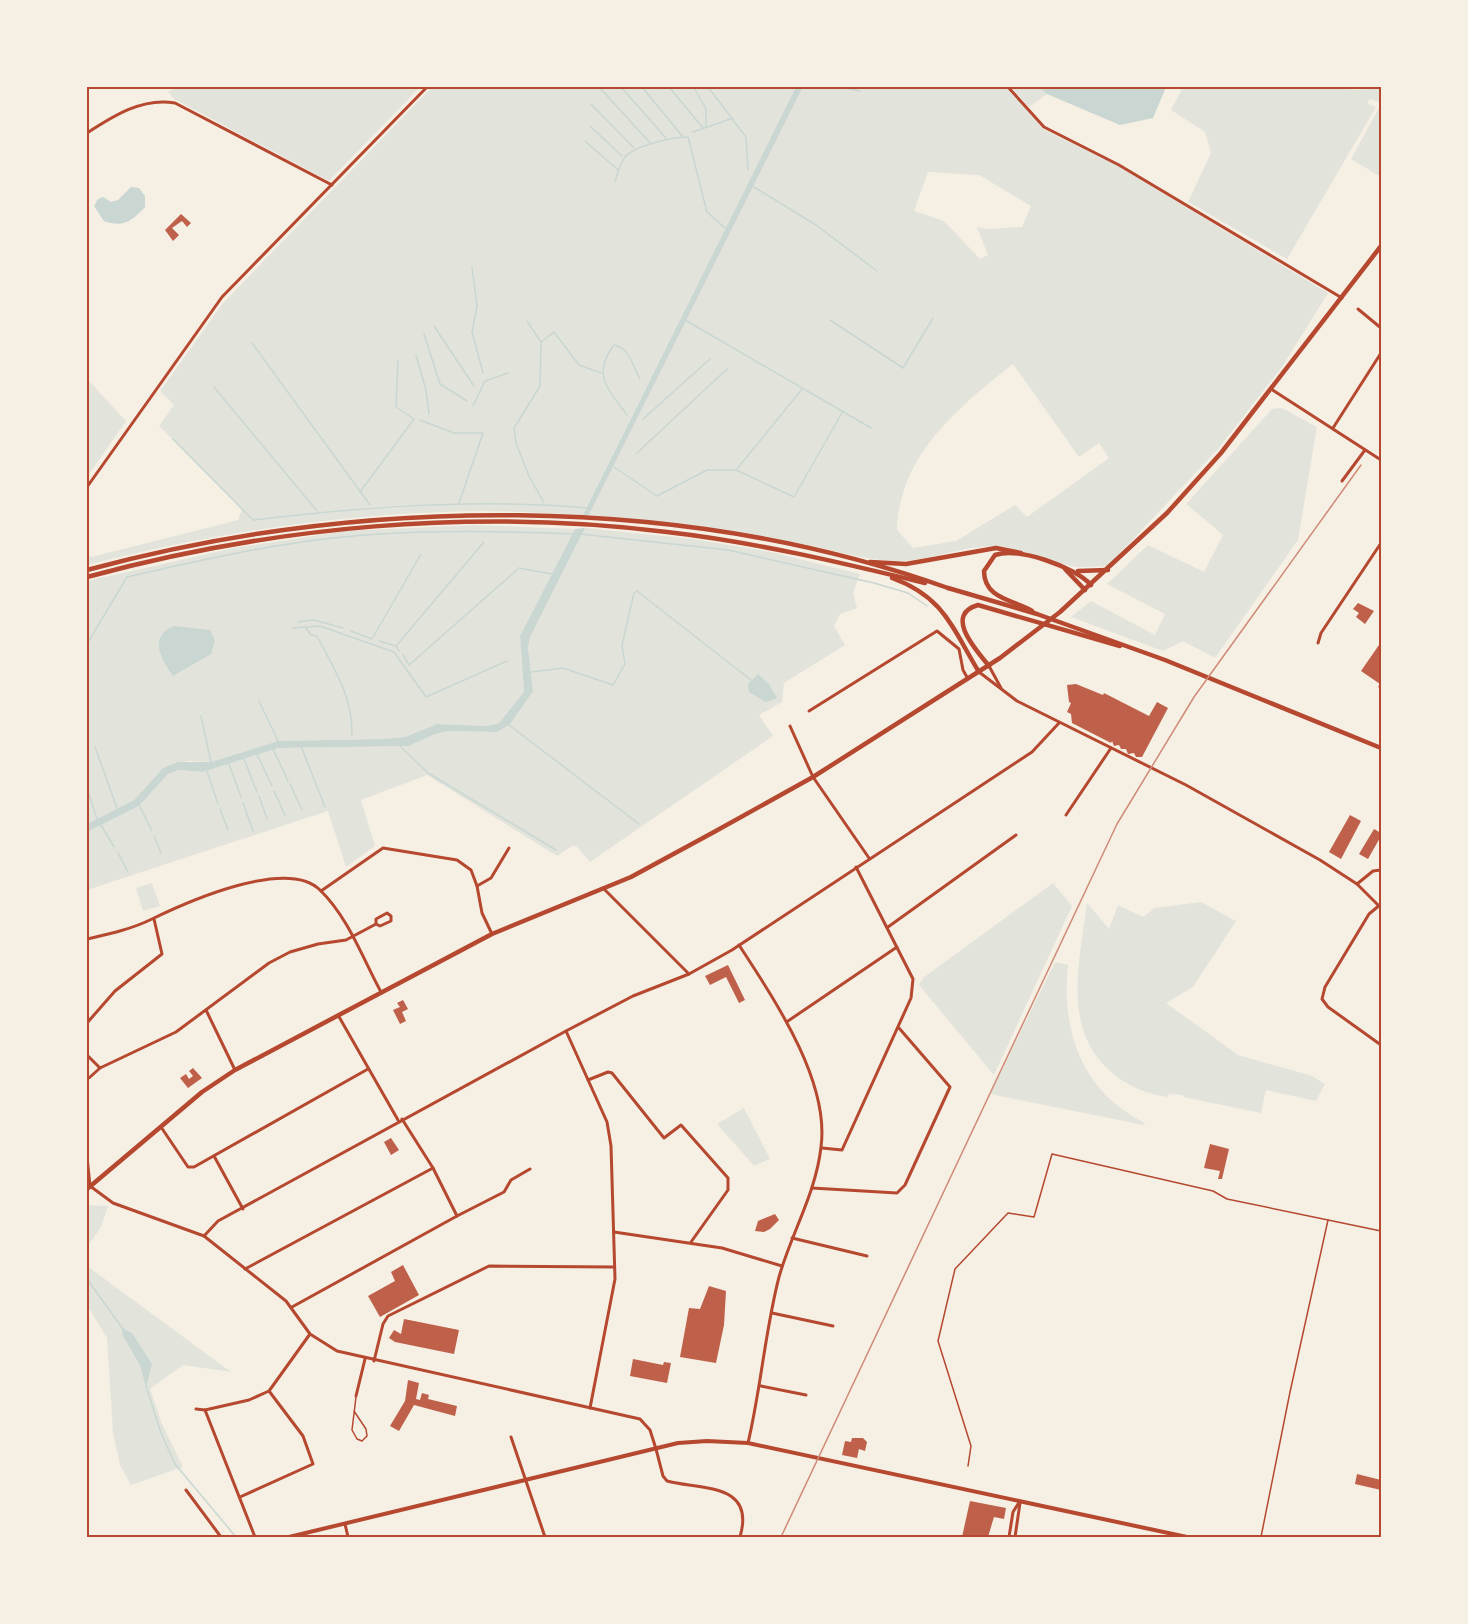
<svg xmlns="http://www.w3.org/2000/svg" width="1468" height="1624" viewBox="0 0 1468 1624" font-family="'Exo 2',sans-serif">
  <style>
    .green { fill: #e2e4dc; fill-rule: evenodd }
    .water { fill: #c9d6d2 }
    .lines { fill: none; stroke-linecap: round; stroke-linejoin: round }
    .stream { stroke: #c9d6d2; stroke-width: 1.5 }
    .building { fill: #bf614a }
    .service { stroke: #b5482f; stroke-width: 1.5 }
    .minor { stroke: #b5482f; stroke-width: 3 }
    .tertiary { stroke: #b5482f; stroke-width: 3 }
    .secondary { stroke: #b5482f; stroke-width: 4 }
    .primary { stroke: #b5482f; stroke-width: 4.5 }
    .trunk { stroke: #b5482f; stroke-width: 4.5 }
    .rail { stroke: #cf8b77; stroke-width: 1.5 }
    .neatline { fill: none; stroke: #b5482f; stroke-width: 2 }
  </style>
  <rect width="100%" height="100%" fill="#f6efe4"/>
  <g class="green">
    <path d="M176,87H420L329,181L174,99L168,92Z"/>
    <path d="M432,87H796L583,515C548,513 513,511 478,511C346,513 215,532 87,565V554L92,557L238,520L242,509L159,426L174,405L160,391L223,303Z"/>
    <path d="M803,87H1007L1043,129L1118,166L1328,293L1282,367L1218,449L1108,566C1096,566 1083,568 1072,566C1046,561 1024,548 997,546C962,545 930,562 894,561C860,560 829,548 796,543C727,531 658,523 589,515ZM928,172L979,175L1031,206L1022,227L986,229L977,227L988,255L980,259L944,221L914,211ZM1013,364L1079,457L1099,443L1109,458L1027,517L1015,505L956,541L913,548L897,530C899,455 959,407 1013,364Z"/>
    <path d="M1011,87H1039L1047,94L1029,107Z"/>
    <path d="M1183,87H1340L1357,90L1381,87V102L1369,99L1368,104L1376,107L1287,259L1188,202L1211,153L1205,132L1171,110Z"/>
    <path d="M1380,106L1381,107V177L1351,159Z"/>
    <path d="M87,379L126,421L87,477Z"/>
    <path d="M1282,408L1317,427L1298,540L1215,658L1183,641L1163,651L1071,617L1091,601L1155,635L1165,614L1107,584L1148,545L1204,572L1223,535L1186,504L1272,409Z"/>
    <path d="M473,525L575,529L520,636L524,692L499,723L487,726L437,724L405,737L383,739L278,741L211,762L188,761L163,768L134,800L87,824V581L234,548L346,531Z"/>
    <path d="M585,528L693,539L771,552L860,574L853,593L857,608L840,614L834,626L845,645L784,683L782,702L759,715L773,736L590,862L576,846H572L557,856L427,775L361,800L375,846L346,867L328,811L87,890V832L139,806L168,774L179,770L203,772L278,748L409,746L435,734L448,731L497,732L533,691L528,648L530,637Z"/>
    <path d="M152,883L160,906L143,911L136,888Z"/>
    <path d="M1053,883L1072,906L994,1075L919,985L923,978Z"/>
    <path d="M1201,902L1236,921L1193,987L1166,1003L1238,1055L1312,1076L1325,1084L1316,1101L1266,1090L1261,1113L1183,1097V1095L1169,1094L1168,1097C1147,1094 1126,1086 1110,1071C1061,1027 1080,960 1087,903L1109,929L1118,905L1143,917L1155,908Z"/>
    <path d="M1055,962L1068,965C1061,1031 1082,1092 1145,1123L1144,1125L990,1094Z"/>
    <path d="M744,1108L770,1159L754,1166L717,1124Z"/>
    <path d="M87,1205L108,1206L101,1227L87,1247Z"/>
    <path d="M87,1266L231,1372L183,1365L150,1389L162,1424L183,1467L131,1485L120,1465L113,1433L107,1338L87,1305Z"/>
  </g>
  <g class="water">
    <path d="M796,87H803L589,515H583Z"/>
    <path d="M1039,87H1166L1153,118L1120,125L1047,94Z"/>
    <path d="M131,187L139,188L145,196V207C132,221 123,228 104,221L94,206L98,199L103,197L111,202L118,200Z"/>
    <path d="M585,528L530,637L528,648L533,691L510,724L497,732L448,731L435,734L409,746L278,748L203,772L179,770L168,774L139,806L87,832V824L134,800L163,768L178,762H211L278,741L383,739L405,737L437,724L487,726L499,723L524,692L520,636L575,529Z"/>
    <path d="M174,626L210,630L215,641L211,654L173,676C162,660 147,637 174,626Z"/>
    <path d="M758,674L769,684L777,698L766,702L749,692L748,684Z"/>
    <path d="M122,1328L132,1333L152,1364L146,1387L140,1365L123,1336Z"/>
  </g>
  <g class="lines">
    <g class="stream">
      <path d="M621,87L666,138"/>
      <path d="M642,87L683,137"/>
      <path d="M669,87L703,128"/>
      <path d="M708,87L746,137L748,170"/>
      <path d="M841,87L860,91"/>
      <path d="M1354,87H1358"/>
      <path d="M694,88L706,109V126"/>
      <path d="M601,89L651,144"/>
      <path d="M591,104L634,148"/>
      <path d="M590,126L622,156"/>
      <path d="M693,132L733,118"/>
      <path d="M585,141L618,170"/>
      <path d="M615,182C617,175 619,167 623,160C630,146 673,137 688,137L707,212L725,228"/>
      <path d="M754,187L816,225L877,271"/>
      <path d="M472,267L477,306L472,332L483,373"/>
      <path d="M685,320L871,428"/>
      <path d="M830,320L903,368L933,318"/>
      <path d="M527,321L541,342L540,386L514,428L516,443L529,476L544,503"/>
      <path d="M434,326L474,386"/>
      <path d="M424,334L440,384L467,401"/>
      <path d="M541,342L554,332L579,365L601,373"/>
      <path d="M252,343L370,505"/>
      <path d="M416,355L426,390L429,414"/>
      <path d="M214,387L317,511"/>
      <path d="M473,406L485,381L508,373"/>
      <path d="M627,415C609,390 591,375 614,345C630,348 632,365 640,379"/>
      <path d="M643,419L710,359"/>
      <path d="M420,420L454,433H483L459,503"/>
      <path d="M173,439L253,520C365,507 475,498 588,508"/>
      <path d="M637,453L728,368"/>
      <path d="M614,467L657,496L707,470H736L794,497L843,411"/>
      <path d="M737,469L802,389"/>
      <path d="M360,492L414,419L396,407L398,360"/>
      <path d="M580,534L728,550L874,583L908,593L927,606"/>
      <path d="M298,622L314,620L343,628"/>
      <path d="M293,628L320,626L394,652L426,697L507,661"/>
      <path d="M306,628L311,635L317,636C334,669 353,697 352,735"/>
      <path d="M351,631L372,639L421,554"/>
      <path d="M379,641L396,646L399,651"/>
      <path d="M87,644L127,577C205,559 285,541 365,535C435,530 505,531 575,534"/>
      <path d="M396,646L484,542"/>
      <path d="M403,655L409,665L519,568L552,574"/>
      <path d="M531,672L563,668L613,685L625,664L622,645L634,593L637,591L751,680"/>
      <path d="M259,701L278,741"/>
      <path d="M201,716L211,762"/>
      <path d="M509,725L639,824"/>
      <path d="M301,746L325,807"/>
      <path d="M400,746L428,773L556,850"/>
      <path d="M95,747L117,808"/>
      <path d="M273,749L288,781"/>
      <path d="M257,754L272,786"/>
      <path d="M244,759L257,792"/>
      <path d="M229,764L241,797"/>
      <path d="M207,771L218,804"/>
      <path d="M290,784L302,810"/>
      <path d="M87,788L97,819"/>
      <path d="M274,791L285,815"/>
      <path d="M259,796L267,819"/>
      <path d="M243,803L253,831"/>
      <path d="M139,805L152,831"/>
      <path d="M220,809L228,830"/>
      <path d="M101,825L114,847"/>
      <path d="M154,836L161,853"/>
      <path d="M118,853L128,872"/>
      <path d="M87,1279L123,1329"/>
      <path d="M146,1386L161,1433L175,1464L236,1537"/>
    </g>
  </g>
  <g class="building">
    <path d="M181,214L191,223L187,227L182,221L172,228L179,235L173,241L165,230Z"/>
    <path d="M1358,603L1374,611L1365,624L1356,617L1359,613L1353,609Z"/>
    <path d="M1381,642V689L1378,687L1380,684L1361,671Z"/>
    <path d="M1076,684L1103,695L1104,693L1149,716L1157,702L1168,708L1142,757H1136L1134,753L1128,754L1126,749H1121L1119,745L1114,746L1112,741L1111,743L1072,723L1071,714L1067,712L1071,703L1069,702L1067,685Z"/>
    <path d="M1350,815L1361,821L1341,859L1329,852Z"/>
    <path d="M1374,829L1381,833V836L1368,859L1359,854Z"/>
    <path d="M728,965L745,1000L739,1003L726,977L710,985L705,976Z"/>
    <path d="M403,1000L408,1009L402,1012L406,1021L400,1024L393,1010L400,1007L397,1003Z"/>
    <path d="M193,1068L202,1078L188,1088L180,1078L186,1074L189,1079L193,1076L189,1071Z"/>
    <path d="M391,1138L399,1150L391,1155L384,1142Z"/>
    <path d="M1210,1144L1229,1149L1222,1179H1218L1220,1171L1204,1168Z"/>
    <path d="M775,1214L779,1220L770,1229L764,1232L755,1231L758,1221Z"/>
    <path d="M403,1265L419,1295L380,1317L368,1296L395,1281L391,1272Z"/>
    <path d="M709,1286L726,1291L724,1325L716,1363L680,1357L689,1308L700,1309Z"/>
    <path d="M404,1319L459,1330L454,1354L395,1342L389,1338L394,1330L401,1334Z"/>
    <path d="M633,1359L663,1365L664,1362L671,1363L667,1383L630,1376Z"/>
    <path d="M408,1380L419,1383L416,1399L420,1400L422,1393L429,1395L428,1399L457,1406L455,1416L414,1405L399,1431L390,1426L405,1401Z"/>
    <path d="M852,1438H863L867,1442L865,1451L859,1449L857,1458L842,1455L845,1441L851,1442Z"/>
    <path d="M1357,1474L1381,1480V1490L1355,1484Z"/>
    <path d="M970,1501L1006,1508L1004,1519L994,1517L988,1537H962Z"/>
  </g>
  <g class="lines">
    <g class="service">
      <path d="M354,1411L366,1429L367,1436L362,1441L357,1439L352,1430L356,1397"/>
      <path d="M968,1466L971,1446L938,1341L955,1269L1008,1213L1034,1217L1052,1154L1213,1191L1227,1199L1328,1220"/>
      <path d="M1261,1537L1290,1392L1328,1220L1381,1231"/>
    </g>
    <g class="minor">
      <path d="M1008,87L1044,127L1119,165L1342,298"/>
      <path d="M87,133C113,116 143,97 175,103L332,185"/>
      <path d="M1358,309L1381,328"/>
      <path d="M1333,428L1381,353"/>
      <path d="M1342,481L1365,450"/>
      <path d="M1318,643L1321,633L1381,543"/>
      <path d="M809,711L937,631L959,649L963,670L968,679"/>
      <path d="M790,726L813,777L869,858"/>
      <path d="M1066,815L1111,748"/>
      <path d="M1357,884L1373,871L1381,870"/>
      <path d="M604,889L689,974"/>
      <path d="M321,891L383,848L457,860L471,870L477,886"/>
      <path d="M1381,904L1369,914L1325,987L1322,999L1328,1007L1381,1045"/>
      <path d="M888,927L1016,835"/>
      <path d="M492,934L482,913L477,886L491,878L509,848"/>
      <path d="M87,939C109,934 132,929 152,919C187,902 287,857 320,890C348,917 363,959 381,992"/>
      <path d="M739,945C774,999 830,1081 821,1147C816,1193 791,1234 779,1277C765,1331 761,1388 748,1443"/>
      <path d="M206,1010L235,1070"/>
      <path d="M338,1015L398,1120"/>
      <path d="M788,1021L897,947"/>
      <path d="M87,1023L115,991L162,954L154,919"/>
      <path d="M566,1031L607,1122L611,1146L615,1279L590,1408"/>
      <path d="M87,1055L100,1068"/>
      <path d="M87,1075V1090"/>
      <path d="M89,1078L100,1068L176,1032L269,963L290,952L318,944L346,940L376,924V919L387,913L391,916V921L380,926L376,924"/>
      <path d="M588,1080L608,1072L612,1073L664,1138L681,1125L728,1178V1190L691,1242"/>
      <path d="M161,1127L188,1167H194L368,1069"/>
      <path d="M822,1148L842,1150L911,998L913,979L856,867"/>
      <path d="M214,1156L243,1209"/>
      <path d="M87,1157L90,1186"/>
      <path d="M812,1188L897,1193L905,1185L950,1087L899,1028"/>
      <path d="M457,1216L504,1192L511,1180L530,1169"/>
      <path d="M614,1232L722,1248L782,1266"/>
      <path d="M204,1236L218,1221L566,1031L633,996L689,974L732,950L1032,752L1059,723"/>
      <path d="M792,1238L867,1256"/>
      <path d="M245,1269L433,1168"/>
      <path d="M292,1307L457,1216L433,1168L402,1119"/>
      <path d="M772,1313L833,1326"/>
      <path d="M374,1361L383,1324L388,1316L489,1266L614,1267"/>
      <path d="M761,1386L806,1395"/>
      <path d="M356,1396L365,1359"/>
      <path d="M196,1409L205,1410"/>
      <path d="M511,1437L545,1537"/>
      <path d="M656,1449L663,1476L667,1481C700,1490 756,1482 740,1537"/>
      <path d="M186,1490L221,1537"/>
      <path d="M240,1497L313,1464L303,1436L269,1391"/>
      <path d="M345,1524L348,1537"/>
      <path d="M255,1537L205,1410L249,1400L269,1391L310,1334"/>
      <path d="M1009,1537L1013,1512L1020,1501"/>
      <path d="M1015,1537L1020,1503"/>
    </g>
    <g class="tertiary">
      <path d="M1271,389L1381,460"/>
      <path d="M87,487L222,297L427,87"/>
      <path d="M989,666L1001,688"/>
      <path d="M979,672L1017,701L1186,785L1320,860L1357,884L1381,908"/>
      <path d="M90,1186L113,1203L204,1236L286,1301L310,1334L337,1351L640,1419L650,1430L656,1449"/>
    </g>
    <path class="secondary" d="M289,1537L678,1443L707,1441L748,1443L1187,1537"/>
    <g class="primary">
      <path d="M1065,569L1085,590"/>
      <path d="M1078,571L1108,570"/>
      <path d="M948,588L1037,614L1165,660L1381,748"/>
      <path d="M1032,611C1014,600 984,599 984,571L995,555C1019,547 1075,567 1091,585"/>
      <path d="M989,666C977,651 943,615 978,605L1120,646"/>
      <path d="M87,1189L202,1092L235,1070L492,934L631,877L714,832L813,777L1000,658L1060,612L1167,513L1221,453L1381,246"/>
    </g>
    <g class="trunk">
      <path d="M870,562L906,564L996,548L1021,553"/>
      <path d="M87,570C360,496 679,492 948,588"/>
      <path d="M87,577C275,526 473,508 667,532C754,542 839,562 925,583"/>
      <path d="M892,578C945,597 953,630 979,672"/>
    </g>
    <path class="rail" d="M781,1537L1117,824L1194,697L1361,465"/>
  </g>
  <rect width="1468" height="1624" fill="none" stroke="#f6efe4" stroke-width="177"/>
  <rect x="88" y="88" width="1292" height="1448" class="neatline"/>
</svg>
